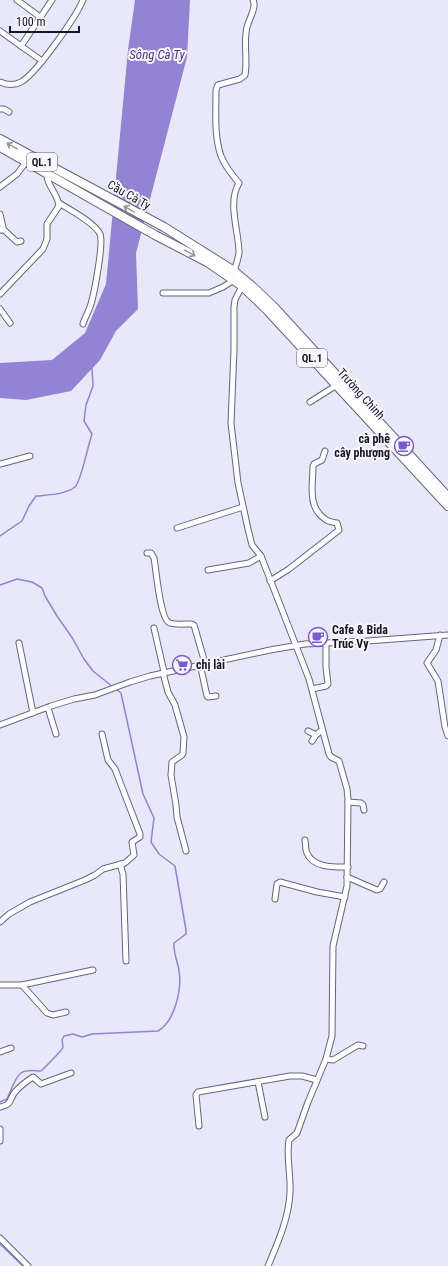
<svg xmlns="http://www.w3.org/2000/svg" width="448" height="1266" viewBox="0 0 448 1266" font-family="'Roboto Condensed',sans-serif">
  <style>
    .water { fill: #9283d5 }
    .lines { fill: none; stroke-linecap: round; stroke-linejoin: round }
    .stream { stroke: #9283d5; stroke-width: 1.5 }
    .minor-casing { stroke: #67647f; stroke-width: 7 }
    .trunk-casing { stroke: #67647f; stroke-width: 10 }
    .minor { stroke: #fff; stroke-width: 5 }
    .trunk { stroke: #fff; stroke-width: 8 }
    .oneway { stroke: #97969b }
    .labels { text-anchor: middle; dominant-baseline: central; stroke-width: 4; stroke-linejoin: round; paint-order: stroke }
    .shield { fill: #f7f6fd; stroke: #5a5962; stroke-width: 1 }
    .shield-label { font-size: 11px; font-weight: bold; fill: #171620 }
    .street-label { font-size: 12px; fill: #171620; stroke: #f7f6fd }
    .poi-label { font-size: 12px; font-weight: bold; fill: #171620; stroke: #f7f6fd; text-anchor: start }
    .water-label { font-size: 13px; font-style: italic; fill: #4c3191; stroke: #f7f6fd }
  </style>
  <rect width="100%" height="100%" fill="#e9e7fa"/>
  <path class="water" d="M135,0H190L187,57L136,253L138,309L116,331L100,360L71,391L26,400L0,398V363L52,360L85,333L106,284L128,50Z"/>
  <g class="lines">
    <g class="stream">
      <path d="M0,536L22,521L29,506L36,496C48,495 64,495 75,487C81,482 88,445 92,434L84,421L86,405L93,386L92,368"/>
      <path d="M0,585L17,579L32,582L42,588L45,596L57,616L73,639L84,659L93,671L113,687"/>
      <path d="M0,1102L7,1099C10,1093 15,1077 21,1073C27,1069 35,1071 41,1071C44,1068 63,1050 63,1047C63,1046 62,1041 62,1040L64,1036L73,1034L82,1037L92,1034L158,1031C175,1021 182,989 179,971C178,962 173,953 174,943L186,934V930L175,866L159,854L151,842L154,818L143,794L121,693L116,689"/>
      <path d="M0,1244L23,1266"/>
    </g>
    <defs>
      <g id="minor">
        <path d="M17,0L40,17"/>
        <path d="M0,31L42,61"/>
        <path d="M21,46L52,0"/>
        <path d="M0,82C7,85 14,86 21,82C36,74 76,17 83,0"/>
        <path d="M0,109H4L9,112"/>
        <path d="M0,187L17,174L26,162"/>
        <path d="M59,203C70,210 95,223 100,234C104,243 94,294 91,304C89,311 85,317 83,324"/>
        <path d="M0,214L3,227L1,230"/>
        <path d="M3,229L17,242L21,241"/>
        <path d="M234,271C236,265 238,260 239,253C239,231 227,203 239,183C232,175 225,166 221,156C214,136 216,112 216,90L218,85L240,79L245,75C248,59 243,43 247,27C249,19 257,7 253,0"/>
        <path d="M242,286L235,300L234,307V350L231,423L238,483L248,529L252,545L261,556L309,679L329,754L331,757L339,761L347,789L348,799L347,886L333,946L332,1036L326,1059L308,1102L297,1133L289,1140C286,1157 291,1175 290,1192C289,1218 278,1242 268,1266"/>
        <path d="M163,293H209L223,287L234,280"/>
        <path d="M0,294L43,249L47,239V224L59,206C58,193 46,186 47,173"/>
        <path d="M0,309L10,323"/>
        <path d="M310,402L337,385"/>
        <path d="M0,464L30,456"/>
        <path d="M177,528L243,507"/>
        <path d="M147,553H151L154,558C156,568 160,621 170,623C176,625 185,624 191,624L194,625L205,663"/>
        <path d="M208,570L249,563L261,556"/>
        <path d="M270,581L289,569L339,530L337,523C333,522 328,522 325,519C307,507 313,484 313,466L314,464L322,460L325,451"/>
        <path d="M154,628L164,672"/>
        <path d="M440,635L436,650L427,663L438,681L445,727L448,736"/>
        <path d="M19,643L33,713"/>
        <path d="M200,664L207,696L208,697L216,696"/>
        <path d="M163,673L168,692L175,705L184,737L183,753L182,755L172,762L171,775L176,805L177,817L186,851"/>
        <path d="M312,689L326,686L328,684L326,667V643"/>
        <path d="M48,708L56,734"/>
        <path d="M0,725L51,706L74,699L95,695L130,682L150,676L270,650L305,644L367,641L448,635"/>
        <path d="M308,731L316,735"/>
        <path d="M312,741L316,735L322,730"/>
        <path d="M348,802L361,803L363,805L364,810"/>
        <path d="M305,840C306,844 305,850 307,853C313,868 334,867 348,867"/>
        <path d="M120,864L123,874L126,961"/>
        <path d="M347,877L377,890L380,889L384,882"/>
        <path d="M275,899L277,884L280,882L317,892L345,897"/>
        <path d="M0,922L9,914L30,902L85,880L95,875L103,869L125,863L134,855L132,842L140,837V834L115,769L108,760L102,734"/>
        <path d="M0,985H22L93,970"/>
        <path d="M22,985L47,1013L53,1015L66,1012"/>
        <path d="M0,1052L11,1048"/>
        <path d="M326,1059L333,1060L358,1045L363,1046"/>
        <path d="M258,1082L265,1117"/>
        <path d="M0,1107C13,1104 8,1101 15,1092C19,1087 27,1081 33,1077L41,1084L71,1073"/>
        <path d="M199,1126L196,1095L198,1092L290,1076H302L317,1080"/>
        <path d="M0,1129V1141"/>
        <path d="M0,1238L28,1266"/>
      </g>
      <g id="trunk">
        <path d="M0,139L164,227L234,271L253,287L273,306L448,497"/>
        <path d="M0,147L155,235L207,262L242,286L267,310L448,506"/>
      </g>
    </defs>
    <use href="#minor" class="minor-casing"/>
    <use href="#trunk" class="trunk-casing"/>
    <use href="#minor" class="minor"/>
    <use href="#trunk" class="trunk"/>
  </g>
  <defs><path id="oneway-shaft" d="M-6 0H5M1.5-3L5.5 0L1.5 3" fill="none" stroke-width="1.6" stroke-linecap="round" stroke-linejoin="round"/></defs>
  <g class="oneway">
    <use href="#oneway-shaft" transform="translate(12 146) rotate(-151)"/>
    <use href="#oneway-shaft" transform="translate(129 209) rotate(-151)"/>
    <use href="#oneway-shaft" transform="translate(190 253) rotate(29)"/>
  </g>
  <defs>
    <symbol id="cafe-ring" viewBox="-11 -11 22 22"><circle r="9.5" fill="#f7f6fd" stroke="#785ad5" stroke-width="1.5"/><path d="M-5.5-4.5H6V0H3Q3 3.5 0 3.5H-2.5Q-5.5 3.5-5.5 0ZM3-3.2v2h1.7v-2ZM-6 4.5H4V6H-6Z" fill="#785ad5"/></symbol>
    <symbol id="supermarket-ring" viewBox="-11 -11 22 22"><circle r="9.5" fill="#f7f6fd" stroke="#785ad5" stroke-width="1.5"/><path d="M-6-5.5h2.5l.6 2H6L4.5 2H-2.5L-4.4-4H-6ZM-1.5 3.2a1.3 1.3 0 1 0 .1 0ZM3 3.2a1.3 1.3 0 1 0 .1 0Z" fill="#785ad5"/></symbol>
  </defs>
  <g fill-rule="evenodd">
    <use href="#cafe-ring" x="393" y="435" width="22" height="22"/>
    <use href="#cafe-ring" x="307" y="626" width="22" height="22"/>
    <use href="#supermarket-ring" x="171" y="654" width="22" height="22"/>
  </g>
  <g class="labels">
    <g class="shield">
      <rect x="27" y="153" width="30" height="18" rx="3"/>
      <rect x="297" y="349" width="30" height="18" rx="3"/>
    </g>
    <g class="shield-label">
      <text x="42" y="162">QL.1</text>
      <text x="312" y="358">QL.1</text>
    </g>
    <g class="street-label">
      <text transform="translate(129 195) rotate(29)">Cầu Cà Ty</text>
      <text transform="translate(361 394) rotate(48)">Trường Chinh</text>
    </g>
    <g class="poi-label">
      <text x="390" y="439" text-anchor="end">cà phê<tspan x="390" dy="14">cây phượng</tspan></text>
      <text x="332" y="630">Cafe &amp; Bida<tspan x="332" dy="14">Trúc Vy</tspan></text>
      <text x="196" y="665">chị lài</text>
    </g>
    <g class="water-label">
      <text x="157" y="54">Sông Cà Ty</text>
    </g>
  </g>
  <path d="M10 26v6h69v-6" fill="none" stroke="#171620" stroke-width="2"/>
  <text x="16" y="26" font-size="12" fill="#171620" stroke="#f7f6fd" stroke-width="3" paint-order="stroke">100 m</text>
</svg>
